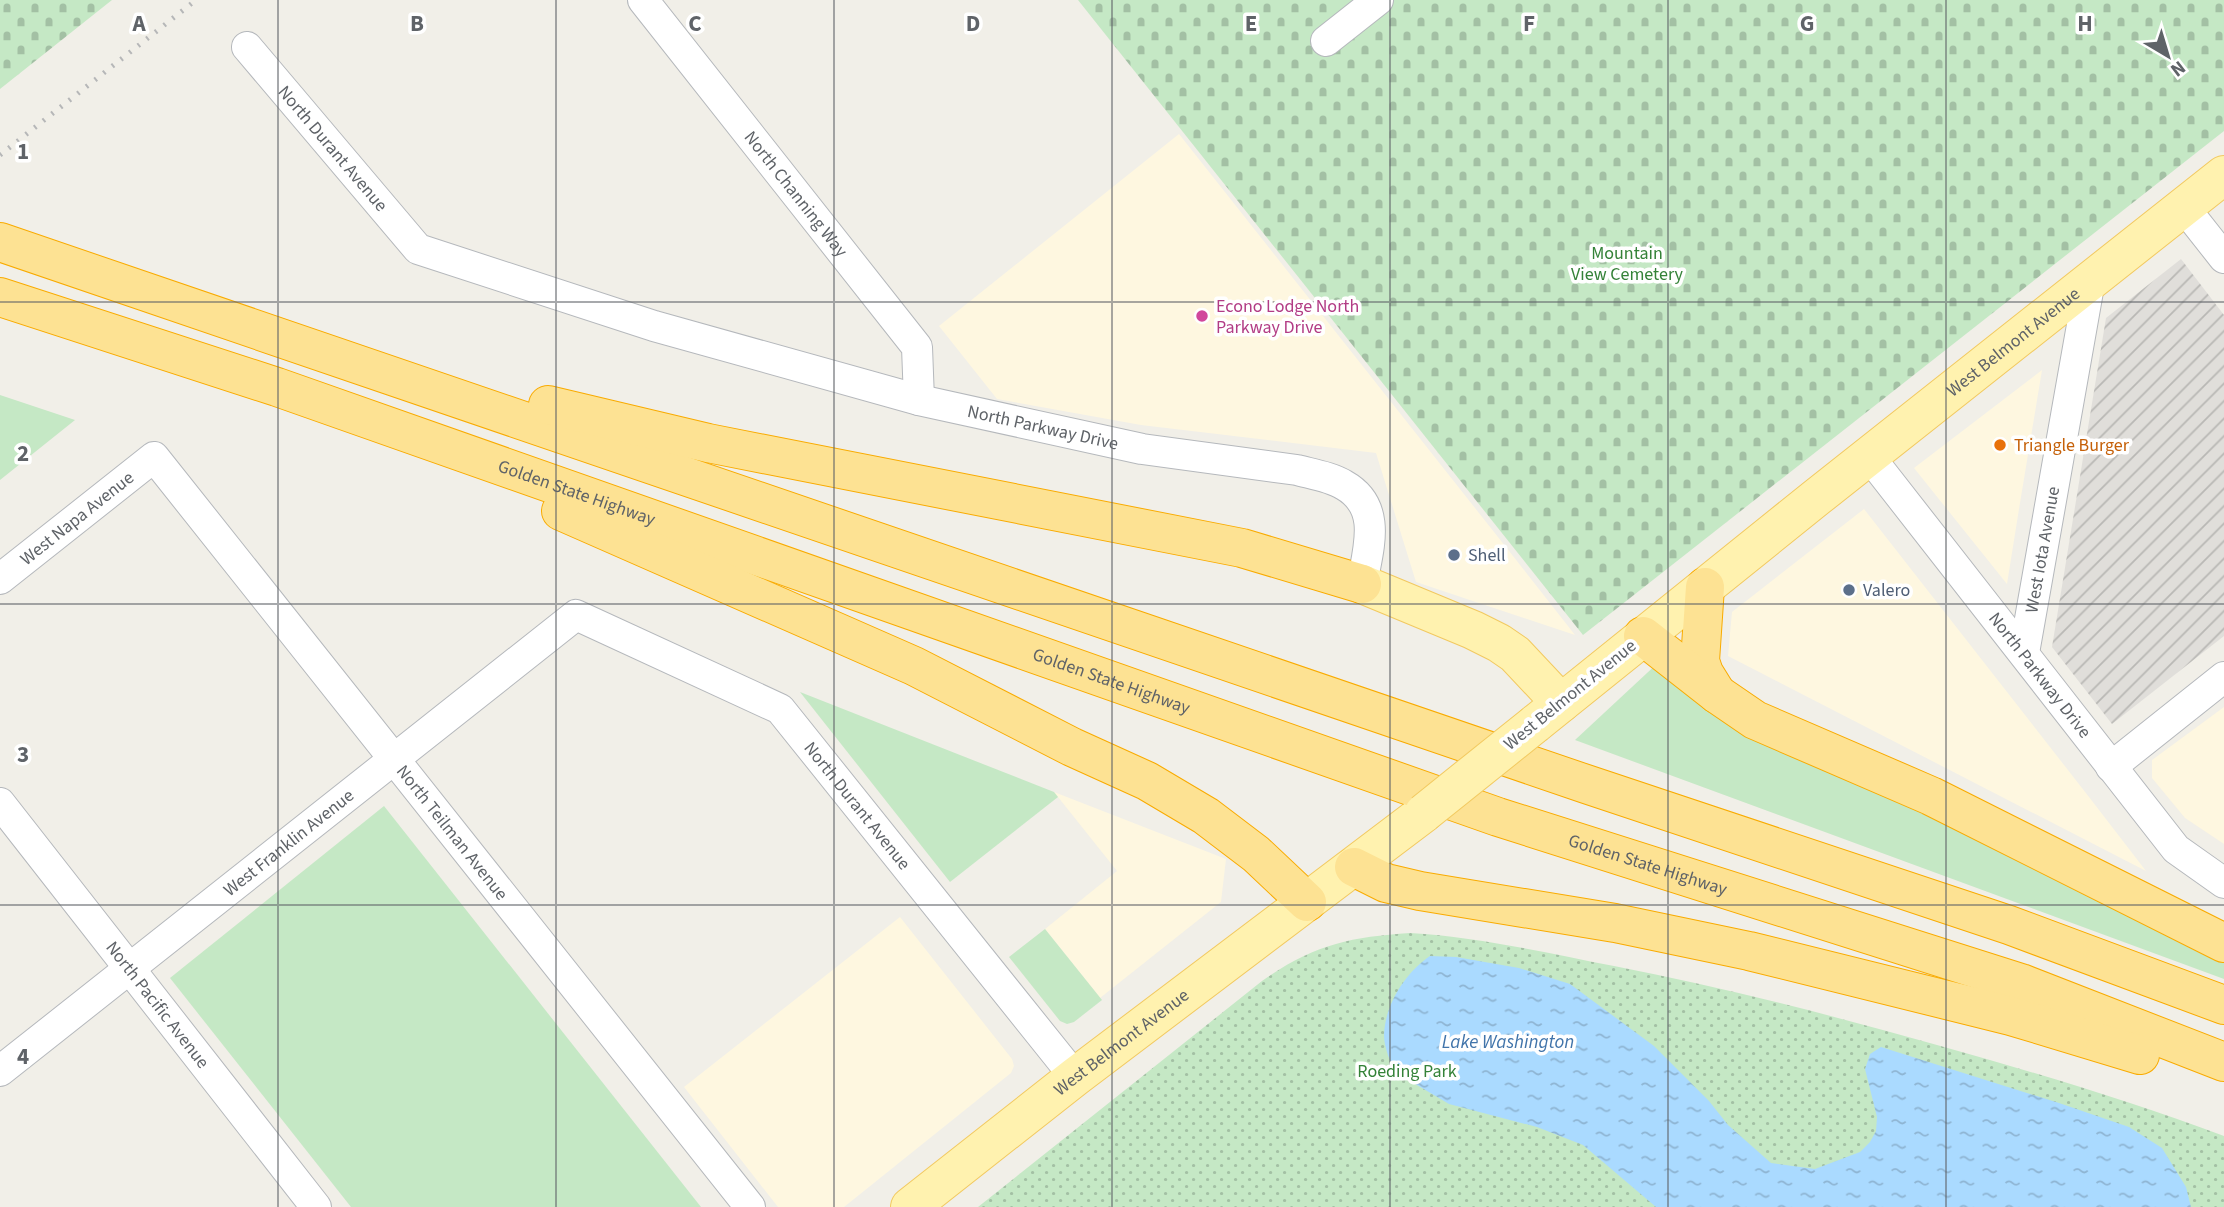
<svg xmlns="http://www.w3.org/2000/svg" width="2224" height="1207" viewBox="0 0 2224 1207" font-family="'Source Sans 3',sans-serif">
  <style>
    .commercial { fill: #fef7e0 }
    .industrial { fill: url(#industrial-furrows) }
    .grass { fill: #c5e8c5 }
    .cemetery { fill: url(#cemetery-stones) }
    .park { fill: url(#park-dots) }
    .water { fill: url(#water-ripples) }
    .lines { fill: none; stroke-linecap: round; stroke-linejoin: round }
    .minor-casing { stroke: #b5b8bc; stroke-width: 32 }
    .major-casing { stroke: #f2c960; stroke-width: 40 }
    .highway-casing { stroke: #f9ab00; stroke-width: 40 }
    .minor { stroke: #fff; stroke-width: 30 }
    .major { stroke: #fff2af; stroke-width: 38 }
    .highway { stroke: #fde293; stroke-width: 38 }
    .rail { stroke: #b6b7b8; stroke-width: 5; stroke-dasharray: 2 9; stroke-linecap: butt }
    .major-bridge-casing { stroke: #f2c960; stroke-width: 40; stroke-linecap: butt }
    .major-bridge { stroke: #fff2af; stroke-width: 38 }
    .grid { fill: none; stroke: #5f6368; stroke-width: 2; stroke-opacity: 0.55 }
    .hotel-dot { fill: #d1479c; stroke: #fff; stroke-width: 2.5 }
    .food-dot { fill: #e8710a; stroke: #fff; stroke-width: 2.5 }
    .service-dot { fill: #5c6f8a; stroke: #fff; stroke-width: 2.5 }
    .labels { text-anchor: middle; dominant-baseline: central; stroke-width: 7; stroke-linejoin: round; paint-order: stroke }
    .street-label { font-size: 18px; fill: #5f6368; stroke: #fff }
    .park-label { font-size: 18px; fill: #348238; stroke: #fff }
    .hotel-label { font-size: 18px; fill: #b23c85; stroke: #fff; text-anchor: start }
    .food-label { font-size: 18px; fill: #c56008; stroke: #fff; text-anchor: start }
    .service-label { font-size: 18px; fill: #4e5e75; stroke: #fff; text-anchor: start }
    .water-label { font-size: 19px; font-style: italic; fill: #4174aa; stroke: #fff }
    .grid-label { font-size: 23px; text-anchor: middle; font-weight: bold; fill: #5f6368; stroke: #fff; stroke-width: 7; stroke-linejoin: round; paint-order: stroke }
  </style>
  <defs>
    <pattern id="industrial-furrows" width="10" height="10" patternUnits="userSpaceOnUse" patternTransform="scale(1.75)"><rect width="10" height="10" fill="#e0deda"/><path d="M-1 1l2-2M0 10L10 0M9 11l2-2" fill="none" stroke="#b9b8b5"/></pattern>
    <pattern id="cemetery-stones" width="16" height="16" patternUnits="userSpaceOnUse" patternTransform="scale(1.75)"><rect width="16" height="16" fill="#c5e8c5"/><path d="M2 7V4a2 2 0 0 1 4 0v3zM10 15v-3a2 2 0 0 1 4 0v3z" fill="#a3c0a4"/></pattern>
    <pattern id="park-dots" width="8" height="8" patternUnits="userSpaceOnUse" patternTransform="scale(1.75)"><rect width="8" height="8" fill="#c5e8c5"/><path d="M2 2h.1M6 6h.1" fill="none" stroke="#a3c0a4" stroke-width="1.8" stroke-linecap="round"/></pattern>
    <pattern id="water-ripples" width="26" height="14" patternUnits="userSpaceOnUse" patternTransform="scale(1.75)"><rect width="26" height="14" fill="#aadaff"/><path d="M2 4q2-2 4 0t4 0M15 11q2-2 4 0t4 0" fill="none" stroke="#8eb4d2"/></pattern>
  </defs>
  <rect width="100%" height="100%" fill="#f1efe8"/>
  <g class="commercial">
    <path d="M1179,134L1513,556L1575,635L1416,582L1376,453L1141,425L997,399L939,326Z"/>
    <path d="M2042,370L2019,509L2007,584L1914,468Z"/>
    <path d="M1864,509L2089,797L2146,871L1728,656L1732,612Z"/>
    <path d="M2224,707V844L2185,818L2152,778V760Z"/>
    <path d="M1054,792L1226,859L1221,902L1100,998L1045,929L1117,871Z"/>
    <path d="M900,917L1012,1059L1014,1066L1011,1073L844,1207H778L684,1087Z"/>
  </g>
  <path class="industrial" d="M2181,259L2224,315V636L2112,724L2052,647L2106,318Z"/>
  <g class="grass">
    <path d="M0,395L75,420L0,480Z"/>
    <path d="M1661,660L2224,945V979L1575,740Z"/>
    <path d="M800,692L1054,792L1058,797L950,882Z"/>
    <path d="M384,806L701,1207H351L170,978Z"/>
    <path d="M1045,929L1102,1000L1074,1022L1067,1024L1060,1021L1009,957Z"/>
  </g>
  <g class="cemetery">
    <path d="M0,0H112L0,89Z"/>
    <path d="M1078,0H2224V131L1583,635Z"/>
  </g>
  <path class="park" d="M1410,933C1479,937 1547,953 1614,966C1723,987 1830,1015 1937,1045C2034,1072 2130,1101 2224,1136V1207H978L1262,981C1313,945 1349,937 1410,933Z"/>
  <path class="water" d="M1430,956L1456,957L1519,968L1570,984L1654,1046L1709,1101L1728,1125L1771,1163L1815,1169L1860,1152L1870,1142L1876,1131L1877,1117L1865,1069L1870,1054L1881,1047L2059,1103L2129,1127L2162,1148L2186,1187L2191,1207H1656L1583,1145L1537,1127L1449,1104L1395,1072C1390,1061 1384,1047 1384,1035C1385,1004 1406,972 1430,956Z"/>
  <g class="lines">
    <defs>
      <g id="minor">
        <path id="s1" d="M643,0L917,347L919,400"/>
        <path d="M1326,41L1378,0"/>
        <path id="s2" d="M247,47L418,249L654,326L919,400L1142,449L1297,470C1312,474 1331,477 1344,485C1383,507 1368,549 1362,584"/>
        <path d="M2183,206L2224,258"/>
        <path id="s3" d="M1869,456L2176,849L2224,883"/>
        <path id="s4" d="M0,579L154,457L750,1207"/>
        <path id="s5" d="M2024,653L2090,280"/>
        <path d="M2111,767L2224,677"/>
        <path id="s6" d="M0,803L316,1207"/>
        <path id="s7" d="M0,1071L576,615L780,709L1075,1077"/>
      </g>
      <g id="major">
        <path d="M1362,584L1473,630L1499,643L1515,654L1561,703"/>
        <path id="s8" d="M1535,724L1817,497L2224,175"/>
        <path id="s9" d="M910,1207L1075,1077L1424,813"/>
      </g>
      <g id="highway">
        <path d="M0,242L1586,784L2009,925L2224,1005"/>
        <path id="s10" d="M0,297L277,387L1498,817L2021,983L2224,1062"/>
        <path d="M548,405L708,443L1242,548L1362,584"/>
        <path d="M561,511L914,666L1072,747L1147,781L1206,816L1256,854L1307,902"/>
        <path d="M1705,587L1700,661L1704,673L1717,694"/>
        <path d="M1643,636L1717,694L1755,720L1931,796L2224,943"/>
        <path d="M1354,867L1386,883L1420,891L1615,923L1749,951L2011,1016L2140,1055"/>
      </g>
    </defs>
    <use href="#minor" class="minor-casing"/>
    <use href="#major" class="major-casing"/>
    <use href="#highway" class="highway-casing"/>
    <use href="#minor" class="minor"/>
    <use href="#major" class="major"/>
    <use href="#highway" class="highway"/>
    <path class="rail" d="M0,155L196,0"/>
    <defs>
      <path id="major-bridge" d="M1424,813L1535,724"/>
    </defs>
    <use href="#major-bridge" class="major-bridge-casing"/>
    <use href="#major-bridge" class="major-bridge"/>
  </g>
  <path class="grid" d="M278,0V1207M556,0V1207M834,0V1207M1112,0V1207M1390,0V1207M1668,0V1207M1946,0V1207M0,302H2224M0,604H2224M0,905H2224"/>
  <circle class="hotel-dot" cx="1202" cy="316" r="7"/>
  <circle class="food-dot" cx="2000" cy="445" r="7"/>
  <g class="service-dot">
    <circle cx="1454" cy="555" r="7"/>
    <circle cx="1849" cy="590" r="7"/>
  </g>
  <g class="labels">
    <g class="street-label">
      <text stroke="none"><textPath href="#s2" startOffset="133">North Durant Avenue</textPath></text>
      <text stroke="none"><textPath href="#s1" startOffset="247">North Channing Way</textPath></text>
      <text stroke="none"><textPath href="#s8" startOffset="612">West Belmont Avenue</textPath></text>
      <text stroke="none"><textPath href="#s2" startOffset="915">North Parkway Drive</textPath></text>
      <text stroke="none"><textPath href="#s10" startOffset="609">Golden State Highway</textPath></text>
      <text stroke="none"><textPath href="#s4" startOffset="98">West Napa Avenue</textPath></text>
      <text stroke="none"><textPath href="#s5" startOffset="105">West Iota Avenue</textPath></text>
      <text stroke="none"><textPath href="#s3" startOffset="278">North Parkway Drive</textPath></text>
      <text stroke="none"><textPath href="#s10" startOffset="1176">Golden State Highway</textPath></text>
      <text transform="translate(1570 695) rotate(-39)">West Belmont Avenue</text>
      <text stroke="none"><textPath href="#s7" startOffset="1083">North Durant Avenue</textPath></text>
      <text stroke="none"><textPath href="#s4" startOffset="676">North Teilman Avenue</textPath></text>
      <text stroke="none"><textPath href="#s7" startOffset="368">West Franklin Avenue</textPath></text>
      <text stroke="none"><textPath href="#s10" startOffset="1743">Golden State Highway</textPath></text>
      <text stroke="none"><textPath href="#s6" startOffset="256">North Pacific Avenue</textPath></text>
      <text stroke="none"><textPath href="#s9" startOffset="268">West Belmont Avenue</textPath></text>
    </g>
    <g class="park-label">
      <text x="1627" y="253">Mountain<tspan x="1627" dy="21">View Cemetery</tspan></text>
      <text x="1407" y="1071">Roeding Park</text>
    </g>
    <g class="hotel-label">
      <text x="1216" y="306">Econo Lodge North<tspan x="1216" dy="21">Parkway Drive</tspan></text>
    </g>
    <g class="food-label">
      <text x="2014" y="445">Triangle Burger</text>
    </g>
    <g class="service-label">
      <text x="1468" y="555">Shell</text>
      <text x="1863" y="590">Valero</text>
    </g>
    <g class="water-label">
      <text x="1508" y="1042">Lake Washington</text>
    </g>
  </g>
  <g class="grid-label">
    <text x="139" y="31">A</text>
    <text x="417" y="31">B</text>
    <text x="695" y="31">C</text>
    <text x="973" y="31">D</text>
    <text x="1251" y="31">E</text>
    <text x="1529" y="31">F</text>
    <text x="1807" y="31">G</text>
    <text x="2085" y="31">H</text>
    <text x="23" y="159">1</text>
    <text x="23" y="461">2</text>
    <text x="23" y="762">3</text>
    <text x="23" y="1064">4</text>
  </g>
  <g transform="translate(2168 56) rotate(142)" stroke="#ffffff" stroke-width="5" paint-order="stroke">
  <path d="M0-5L12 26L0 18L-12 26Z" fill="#5f6368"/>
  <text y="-10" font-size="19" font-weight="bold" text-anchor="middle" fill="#5f6368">N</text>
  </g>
</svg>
